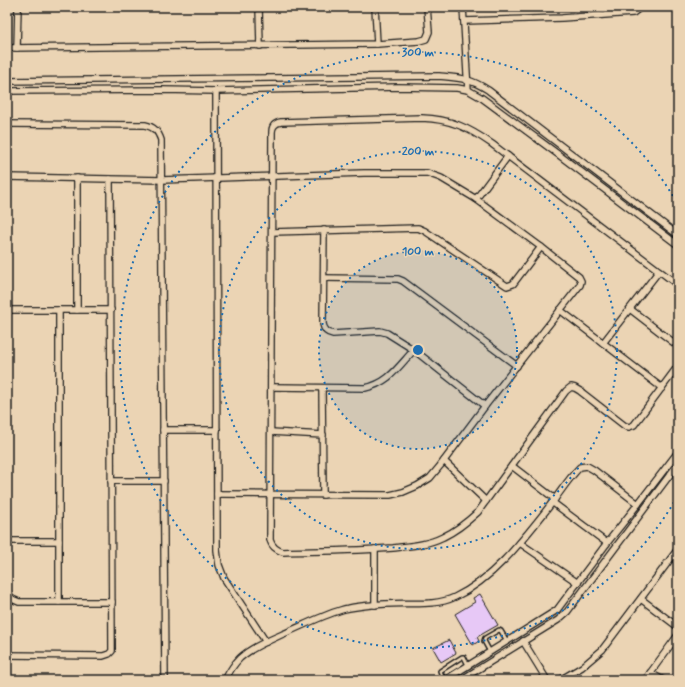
<svg xmlns="http://www.w3.org/2000/svg" width="685" height="687" viewBox="0 0 685 687" font-family="Mynerve,sans-serif">
  <style>
    .building { fill: #e7c8f6; stroke: #1c1c1c }
    .lines { fill: none; stroke-linecap: round; stroke-linejoin: round }
    .service-casing { stroke: #1c1c1c; stroke-width: 6 }
    .minor-casing { stroke: #1c1c1c; stroke-width: 8 }
    .service { stroke: #ebd4b4; stroke-width: 3 }
    .minor { stroke: #ebd4b4; stroke-width: 5.5 }
    .ring { fill: none; stroke: #1f6fb2; stroke-width: 2; stroke-dasharray: 2 4 }
    .centre { fill: #1f6fb2; stroke: #ebd4b4; stroke-width: 2 }
    .ring-label { font-size: 12px; text-anchor: middle; font-weight: bold; fill: #1f6fb2; stroke: #ebd4b4; stroke-width: 3; stroke-linejoin: round; paint-order: stroke }
  </style>
  <rect width="100%" height="100%" fill="#ebd4b4"/>
  <filter id="ink" filterUnits="userSpaceOnUse"><feTurbulence type="fractalNoise" baseFrequency=".025" numOctaves="2"/><feDisplacementMap in="SourceGraphic" scale="8" xChannelSelector="R" yChannelSelector="G"/><feConvolveMatrix kernelMatrix="1 2 1 2 8 2 1 2 1" color-interpolation-filters="sRGB"/></filter>
  <g filter="url(#ink)">
    <g class="building">
      <path d="M480,594L498,625L477,637L479,641L473,645L455,614L475,602L473,598Z"/>
      <path d="M449,640L456,653L441,662L433,648Z"/>
    </g>
    <g class="lines">
      <defs>
        <g id="service">
          <path d="M490,652L484,641L485,638L499,630L501,631L507,641"/>
          <path d="M444,680L440,671L462,657H464L468,665"/>
        </g>
        <g id="minor">
          <path d="M259,7L260,46"/>
          <path d="M375,7L377,44"/>
          <path d="M463,7L468,90"/>
          <path d="M464,21L562,18L633,13L637,10L639,7"/>
          <path d="M7,48L377,44L419,41L426,39L429,32L427,7"/>
          <path d="M17,48L18,7"/>
          <path d="M7,81L439,76C459,78 470,78 488,90L678,235"/>
          <path d="M7,91L163,90L216,91L399,87L457,88L468,90L482,98L559,155L678,245"/>
          <path d="M216,91L217,550L219,565L224,578L266,642"/>
          <path d="M7,124L145,125C154,127 158,131 161,140L165,680"/>
          <path d="M7,177L162,180L364,173H427L441,178L476,199L541,247L579,277L581,281L580,285L485,406L440,466L430,478L417,486L403,492L390,495L217,494"/>
          <path d="M77,178V310"/>
          <path d="M476,199L508,156"/>
          <path d="M324,230L323,324C324,330 327,333 333,334L380,331L387,333L414,350L485,406"/>
          <path d="M272,232L418,228L425,231L507,286L513,284L541,247"/>
          <path d="M324,278L398,279L403,281L517,366"/>
          <path d="M678,285L492,144C469,128 451,119 422,118L281,122C275,123 272,126 272,132L270,540C272,547 276,550 283,552C319,551 356,551 393,548C410,546 427,545 443,537C456,531 467,522 478,512L566,391L571,387L575,388L580,391L625,426L629,427L634,425L678,366"/>
          <path d="M630,309L678,346"/>
          <path d="M7,310H111"/>
          <path d="M59,310V602"/>
          <path d="M560,310L662,388"/>
          <path d="M603,343L659,271"/>
          <path d="M272,387L365,388C389,383 398,367 414,350"/>
          <path d="M322,388L323,495"/>
          <path d="M163,430H217"/>
          <path d="M271,432L323,435"/>
          <path d="M444,461L486,501"/>
          <path d="M512,466L555,499"/>
          <path d="M111,481H164"/>
          <path d="M552,502L607,543"/>
          <path d="M7,541H59"/>
          <path d="M520,543L578,583"/>
          <path d="M375,549V605"/>
          <path d="M7,591L12,599L19,602H112"/>
          <path d="M641,599L678,627"/>
          <path d="M523,641L547,680"/>
          <path d="M7,655L103,656L109,654L112,651L110,179"/>
          <path d="M650,673L663,680"/>
          <path d="M8,680V655"/>
          <path d="M225,680C229,672 234,664 240,658C252,647 268,641 283,634C302,626 321,616 341,610C355,606 371,605 386,604C409,602 434,607 455,597C495,578 525,537 552,503C561,491 569,478 580,467L587,466L594,470L638,504"/>
          <path d="M445,680L557,610L607,543L638,504L678,452"/>
          <path d="M461,680L558,620L567,612L678,464"/>
          <path d="M560,680L582,667L602,650L678,549"/>
          <path d="M645,680L678,635"/>
        </g>
      </defs>
      <use href="#service" class="service-casing"/>
      <use href="#minor" class="minor-casing"/>
      <use href="#service" class="service"/>
      <use href="#minor" class="minor"/>
    </g>
  </g>
  <circle cx="418" cy="350" r="99" fill="#1f6fb2" fill-opacity=".12"/>
  <g class="ring">
    <circle cx="418" cy="350" r="99"/>
    <circle cx="418" cy="350" r="199"/>
    <path d="M677 497A298 298 0 1 1 677 203"/>
  </g>
  <circle cx="418" cy="350" r="6" class="centre"/>
  <g class="ring-label">
    <text x="418" y="56">300 m</text>
    <text x="418" y="155">200 m</text>
    <text x="418" y="255">100 m</text>
  </g>
  <rect width="685" height="687" fill="none" stroke="#ebd4b4" stroke-width="24"/>
  <rect x="12" y="12" width="661" height="663" fill="none" stroke="#1c1c1c" stroke-width="1.5" filter="url(#ink)"/>
</svg>
